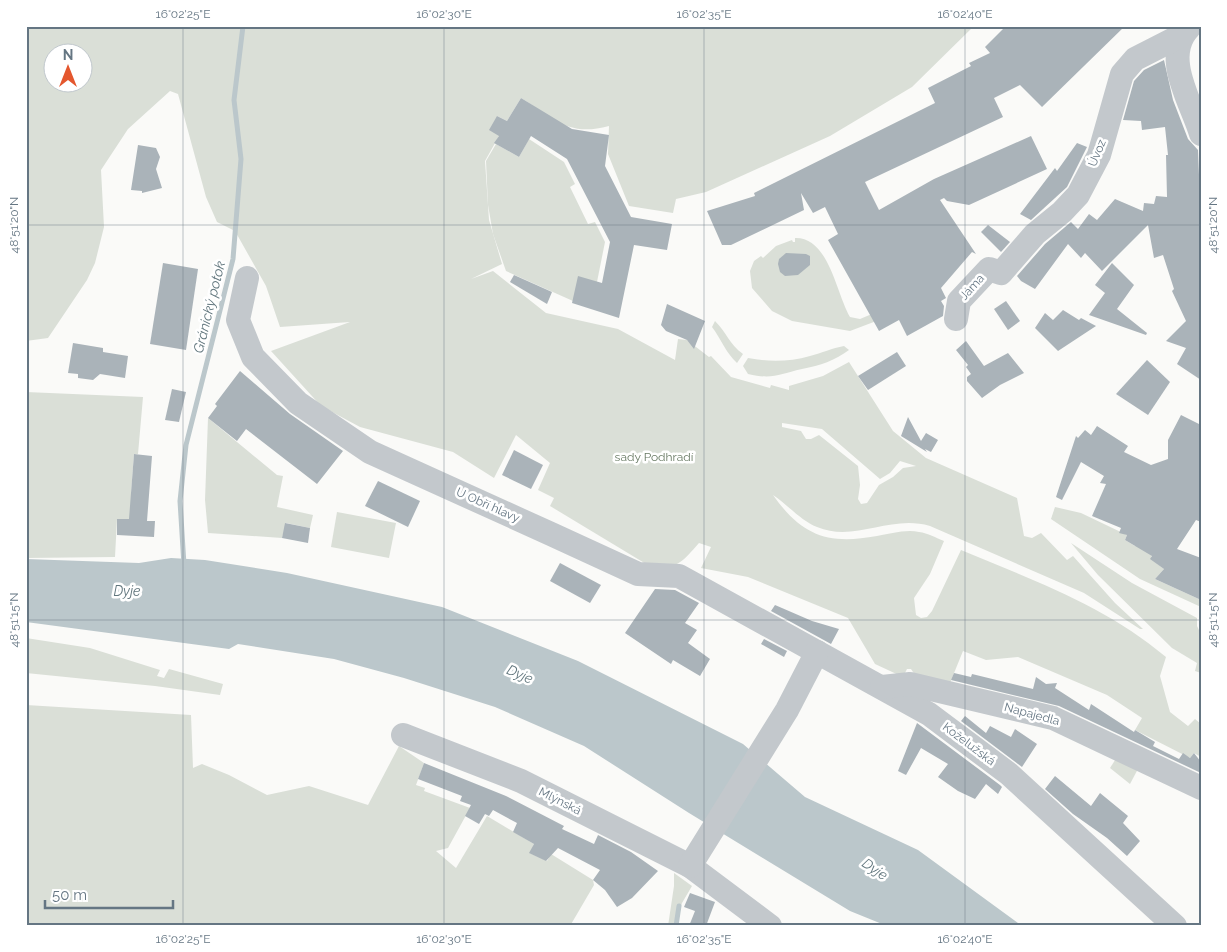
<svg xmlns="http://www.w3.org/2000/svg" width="1227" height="952" viewBox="0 0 1227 952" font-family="Raleway,sans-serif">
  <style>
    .green { fill: #dadfd7; fill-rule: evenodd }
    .water { fill: #bbc7cb }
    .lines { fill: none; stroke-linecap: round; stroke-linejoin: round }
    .stream { stroke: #bbc7cb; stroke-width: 5 }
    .building { fill: #aab3b9 }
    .minor { stroke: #c3c8cc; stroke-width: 24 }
    .ticks { fill: none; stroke: #657683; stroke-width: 1; stroke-opacity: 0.45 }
    .labels { text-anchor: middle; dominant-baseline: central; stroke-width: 5; stroke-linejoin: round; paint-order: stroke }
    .street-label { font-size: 12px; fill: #657683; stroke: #fff }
    .park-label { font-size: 12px; fill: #687a64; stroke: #fff }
    .water-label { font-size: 14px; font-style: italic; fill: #60757c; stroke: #fff }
    .neatline { fill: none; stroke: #657683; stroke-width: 2 }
    .ticks-label { font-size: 12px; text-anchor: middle; fill: #657683 }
  </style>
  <rect width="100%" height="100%" fill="#fafaf8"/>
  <g class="green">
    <path d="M26,26H974L912,87L830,136L706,192L676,199L673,213L629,206L608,154L609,126C568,137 555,119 521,98L507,121L497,116L499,136L485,161L489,220L502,264L471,279L493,271L546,313L618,329L675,360L678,339L687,340L709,357L711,356L731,377L770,388L771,385L789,390V386L823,376L849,362L893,431L926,458L1017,498L1024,536L1032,538L1041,533L1067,560L1073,556L1115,603L1143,629H1140L1084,593L930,526C890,514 855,543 817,527C801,521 787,504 773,495C802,536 828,545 877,536C889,534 906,529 919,532C928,533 936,538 944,541L930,574L914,598L916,615L921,618L927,617L932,611L961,550C1033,580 1106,606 1166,657L1160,676L1170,712L1188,726L1195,719L1201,724V757L1194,753L1190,758L1135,730L1142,718L1107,695L1018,657L986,660L963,651L950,683L915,675L911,669H907L903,677L875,664L848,618L748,577L701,568L711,547L699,543C683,561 680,566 656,570L550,506L554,498L538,490L550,463L516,435L494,478L453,452L360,427L321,406L271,351L350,322L280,327L266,286L235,231L217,222L206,197L178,94L170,91L128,129L101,170L104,227L95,263L87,280L48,338L26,341ZM52,52H82V82H52ZM782,423L822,429L880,479L890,473L900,461L916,466L903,468L893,477L879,485L867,503L861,504L858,499L860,485L858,466L819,435L811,439H806L801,431L782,427Z"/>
    <path d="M529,139L564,162L575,184L570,187L588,224L595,222L605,242L597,282L573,301L506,271L493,234L488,205L486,161L496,144L519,157Z"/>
    <path d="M795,238C829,237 836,293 850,317L860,319L879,311V320L850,331L792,321L772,311L752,288L750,271L754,261L761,256L763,258L776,246L792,240L793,242H795Z"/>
    <path d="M715,321C727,333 729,344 743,354L737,363C726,353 721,339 712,327Z"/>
    <path d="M844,346L849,350C834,361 821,365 802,369C779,374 773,380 748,374L743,366L748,358C768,362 789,362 810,356C822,353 832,348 844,346Z"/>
    <path d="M26,392L143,397L138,454H134L131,494L132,519H117L115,557L26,558Z"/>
    <path d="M208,418L277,475L283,476L277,507L313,515L310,528L286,523L282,538L208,533L205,500Z"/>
    <path d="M1055,507L1081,513L1127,535L1125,540L1135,546L1138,543L1152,554L1151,559L1164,569L1155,579L1201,600V607L1140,579L1051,519Z"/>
    <path d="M337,512L396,523L389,558L331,547Z"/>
    <path d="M1071,543L1132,583L1197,618V626L1201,634V673L1195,671L1197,663L1172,648L1098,575Z"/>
    <path d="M26,638L90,648L160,670L157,676L164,678L169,669L223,684L220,695L155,686L26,673Z"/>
    <path d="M26,705L191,715L193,768L202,764L229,775L267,795L309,786L368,805L399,746L424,763L416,785L425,788L424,791L470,808L448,848L436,851L456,868L487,816L534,844L530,853L547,861L551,854L593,880L594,885L570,926H26Z"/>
    <path d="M1117,757L1139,767L1130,784L1110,768Z"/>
    <path d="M674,873L692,886L682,903L675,926H668L674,886Z"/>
  </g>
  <path class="water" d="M171,558L205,560L287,573L442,607L578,661L743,744L805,797L918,850L1022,926H887L850,911L689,813L584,746L495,707L404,678L334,659L238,644L229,649L26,622V559L139,563Z"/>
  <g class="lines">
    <g class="stream">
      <path d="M184,565L180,501L186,445L233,259L241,159L234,100L243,26"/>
      <path d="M676,926L679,906"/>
    </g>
  </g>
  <g class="building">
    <path d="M1006,26H1125L1042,107L1020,85L994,98L1003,117L865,182L879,210L934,179L1031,136L1047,169L969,205L947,201L944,198L940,200L976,254L972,252L941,288L946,298L941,301L944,306L943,316L907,336L899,320L879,331L828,240L838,234L825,207L813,213L801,193L804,210L731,245H722L707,211L755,196L754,193L935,103L928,88L971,66L969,63L990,53L985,47Z"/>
    <path d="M1164,60L1173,100L1188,139L1198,150L1201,224V380L1177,364L1186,348L1166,341L1186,321L1172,291L1174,289L1163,255L1154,258L1148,225L1102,271L1085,253L1081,258L1068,244L1035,289L1021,281L1017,276L1045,244L1071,222L1078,229L1089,214L1097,220L1115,199L1143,211L1144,203L1154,204L1156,196L1167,197L1166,155H1168L1165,127L1142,130L1141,121L1123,120L1134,81L1144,70Z"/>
    <path d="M521,98L572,129L609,135L605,166L631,217L672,224L667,250L634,245L619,318L572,303L578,276L602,283L610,242L567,159L531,136L519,157L494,143L499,136L489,130L497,116L507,121Z"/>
    <path d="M1077,143L1087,147L1067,187L1031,220L1020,214L1055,168L1057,171Z"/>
    <path d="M138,145L156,148L160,157L156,169L162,188L142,193V191L131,190Z"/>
    <path d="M988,225L1010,242L1001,252L981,232Z"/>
    <path d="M786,253L806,254L810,256V265L798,275L785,276L780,272L778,264L779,259Z"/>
    <path d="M163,263L198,269L186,350L150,344Z"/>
    <path d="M1112,263L1134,285L1117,309L1147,333L1146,335L1089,315L1105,293L1095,285Z"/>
    <path d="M514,275L552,292L547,304L510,282Z"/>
    <path d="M1006,301L1020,321L1008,330L994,309Z"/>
    <path d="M667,304L705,321L694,349L687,340L666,331L661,325Z"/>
    <path d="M1063,310L1079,320L1081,318L1096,326L1058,351L1035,328L1045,313L1053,320Z"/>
    <path d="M966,341L984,366L1008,353L1024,373L1000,385L982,398L967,381V377L971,374L966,367L968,365L956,350Z"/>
    <path d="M73,343L103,348V352L128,356L125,378L100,374L93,380L78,378V374L68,373Z"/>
    <path d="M897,352L906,366L868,390L858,376Z"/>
    <path d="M1147,360L1170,382L1148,415L1116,394Z"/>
    <path d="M240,371L290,414L343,451L317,484L246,429L237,441L208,418L217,406L215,404Z"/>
    <path d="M172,389L186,392L179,422L165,420Z"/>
    <path d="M1181,415L1201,425V522L1196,520L1177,549L1201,558V600L1155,579L1164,569L1150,559L1152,556L1125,540L1127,535L1119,533L1121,528L1092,516L1106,484L1100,483L1104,476L1081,462L1062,500L1056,497L1076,436L1078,438L1085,430L1091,435L1097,426L1128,446L1124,452L1151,465L1168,459V440Z"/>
    <path d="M908,417L921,441L926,433L938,440L931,452L925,449L927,452L901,436Z"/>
    <path d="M514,450L543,465L531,489L502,475Z"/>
    <path d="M134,454L152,456L147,521H155L154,537L117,535V519H129Z"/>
    <path d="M378,481L420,501L408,527L365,506Z"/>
    <path d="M285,523L310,528L308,543L282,538Z"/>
    <path d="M560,563L601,585L590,603L550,581Z"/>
    <path d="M655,589L675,590L699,603L685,623L697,630L688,643L710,659L700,676L673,660L671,664L625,633Z"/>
    <path d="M775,605L812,621L839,629L831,644L771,611Z"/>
    <path d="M764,639L787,651L784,657L761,644Z"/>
    <path d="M954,673L971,677L972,674L1033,689L1036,677L1046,684L1057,683L1055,688L1089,710L1091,704L1134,732L1135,730L1155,742L1153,746L1179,759L1183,753L1190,758L1194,753L1201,762V773L1059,706L951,680Z"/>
    <path d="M965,716L986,733L990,726L1011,737L1015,729L1037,744L1022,767L961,721Z"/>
    <path d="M917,723L1000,785L1002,787L998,794L986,784L975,799L958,791L938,777L948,764L921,748L906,775L898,771Z"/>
    <path d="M424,763L506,796L564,826L562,829L594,844L598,835L631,852L658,871L632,898L617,907L605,890L593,880L600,870L558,848L546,861L529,853L534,844L513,832L517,823L493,810L489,816L485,814L479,824L465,816L471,805L460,801L462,796L418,779Z"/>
    <path d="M1055,776L1091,806L1100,793L1128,816L1123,823L1140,841L1127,856L1107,838L1073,814L1045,789Z"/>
    <path d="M690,893L715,902L706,926H689L695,911L684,907Z"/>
  </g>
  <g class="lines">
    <g class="minor">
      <path d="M1189,28C1161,57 1192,103 1201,134"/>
      <path d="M247,278L238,320L253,357L298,403L370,452L551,534L638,574L679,576L929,714L1009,774L1175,926"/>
      <path d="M956,319L959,301L989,269L1001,273L1035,234L1062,212L1078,195L1099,155L1122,74L1135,59L1182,35"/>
      <path d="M882,687L910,684L1053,718L1201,788"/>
      <path d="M403,735L521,781L690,866L770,926"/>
      <path d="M690,866L787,710L817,652"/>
    </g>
  </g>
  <path class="ticks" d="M183,26V926M444,26V926M704,26V926M965,26V926M26,225H1201M26,620H1201"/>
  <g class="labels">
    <g class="street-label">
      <text transform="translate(1097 153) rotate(-68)">Úvoz</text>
      <text transform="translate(972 287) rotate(-48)">Jáma</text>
      <text transform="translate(488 505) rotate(24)">U Obří hlavy</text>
      <text transform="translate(1032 714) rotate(15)">Napajedla</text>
      <text transform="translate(969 744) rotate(37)">Koželužská</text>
      <text transform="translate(560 801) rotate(27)">Mlýnská</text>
    </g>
    <g class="park-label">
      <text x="654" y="457">sady Podhradí</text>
    </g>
    <g class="water-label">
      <text transform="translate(209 307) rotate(-76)">Gránický potok</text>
      <text x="127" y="591">Dyje</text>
      <text transform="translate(520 674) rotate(23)">Dyje</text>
      <text transform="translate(875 869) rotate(34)">Dyje</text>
    </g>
  </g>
  <rect width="1227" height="952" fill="none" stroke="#ffffff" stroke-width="55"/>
  <g transform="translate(68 68)"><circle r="24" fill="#ffffff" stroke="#c1c8cd"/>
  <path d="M0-4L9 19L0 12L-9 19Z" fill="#e4572e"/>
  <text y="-8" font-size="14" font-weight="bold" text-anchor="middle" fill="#657683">N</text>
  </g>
  <path d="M45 900v8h128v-8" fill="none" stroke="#657683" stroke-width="2.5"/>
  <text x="52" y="900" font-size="15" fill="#657683" stroke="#ffffff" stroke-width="4" paint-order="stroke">50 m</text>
  <rect x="28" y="28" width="1172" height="896" class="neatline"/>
  <g class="ticks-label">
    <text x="183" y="18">16°02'25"E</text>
    <text x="444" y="18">16°02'30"E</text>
    <text x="704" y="18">16°02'35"E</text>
    <text x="965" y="18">16°02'40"E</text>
    <text transform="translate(14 225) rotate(-90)" y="4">48°51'20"N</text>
    <text transform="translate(1213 225) rotate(-90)" y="4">48°51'20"N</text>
    <text transform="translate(14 620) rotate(-90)" y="4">48°51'15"N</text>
    <text transform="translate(1213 620) rotate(-90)" y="4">48°51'15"N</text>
    <text x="183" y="943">16°02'25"E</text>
    <text x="444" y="943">16°02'30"E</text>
    <text x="704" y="943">16°02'35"E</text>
    <text x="965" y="943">16°02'40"E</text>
  </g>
</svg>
